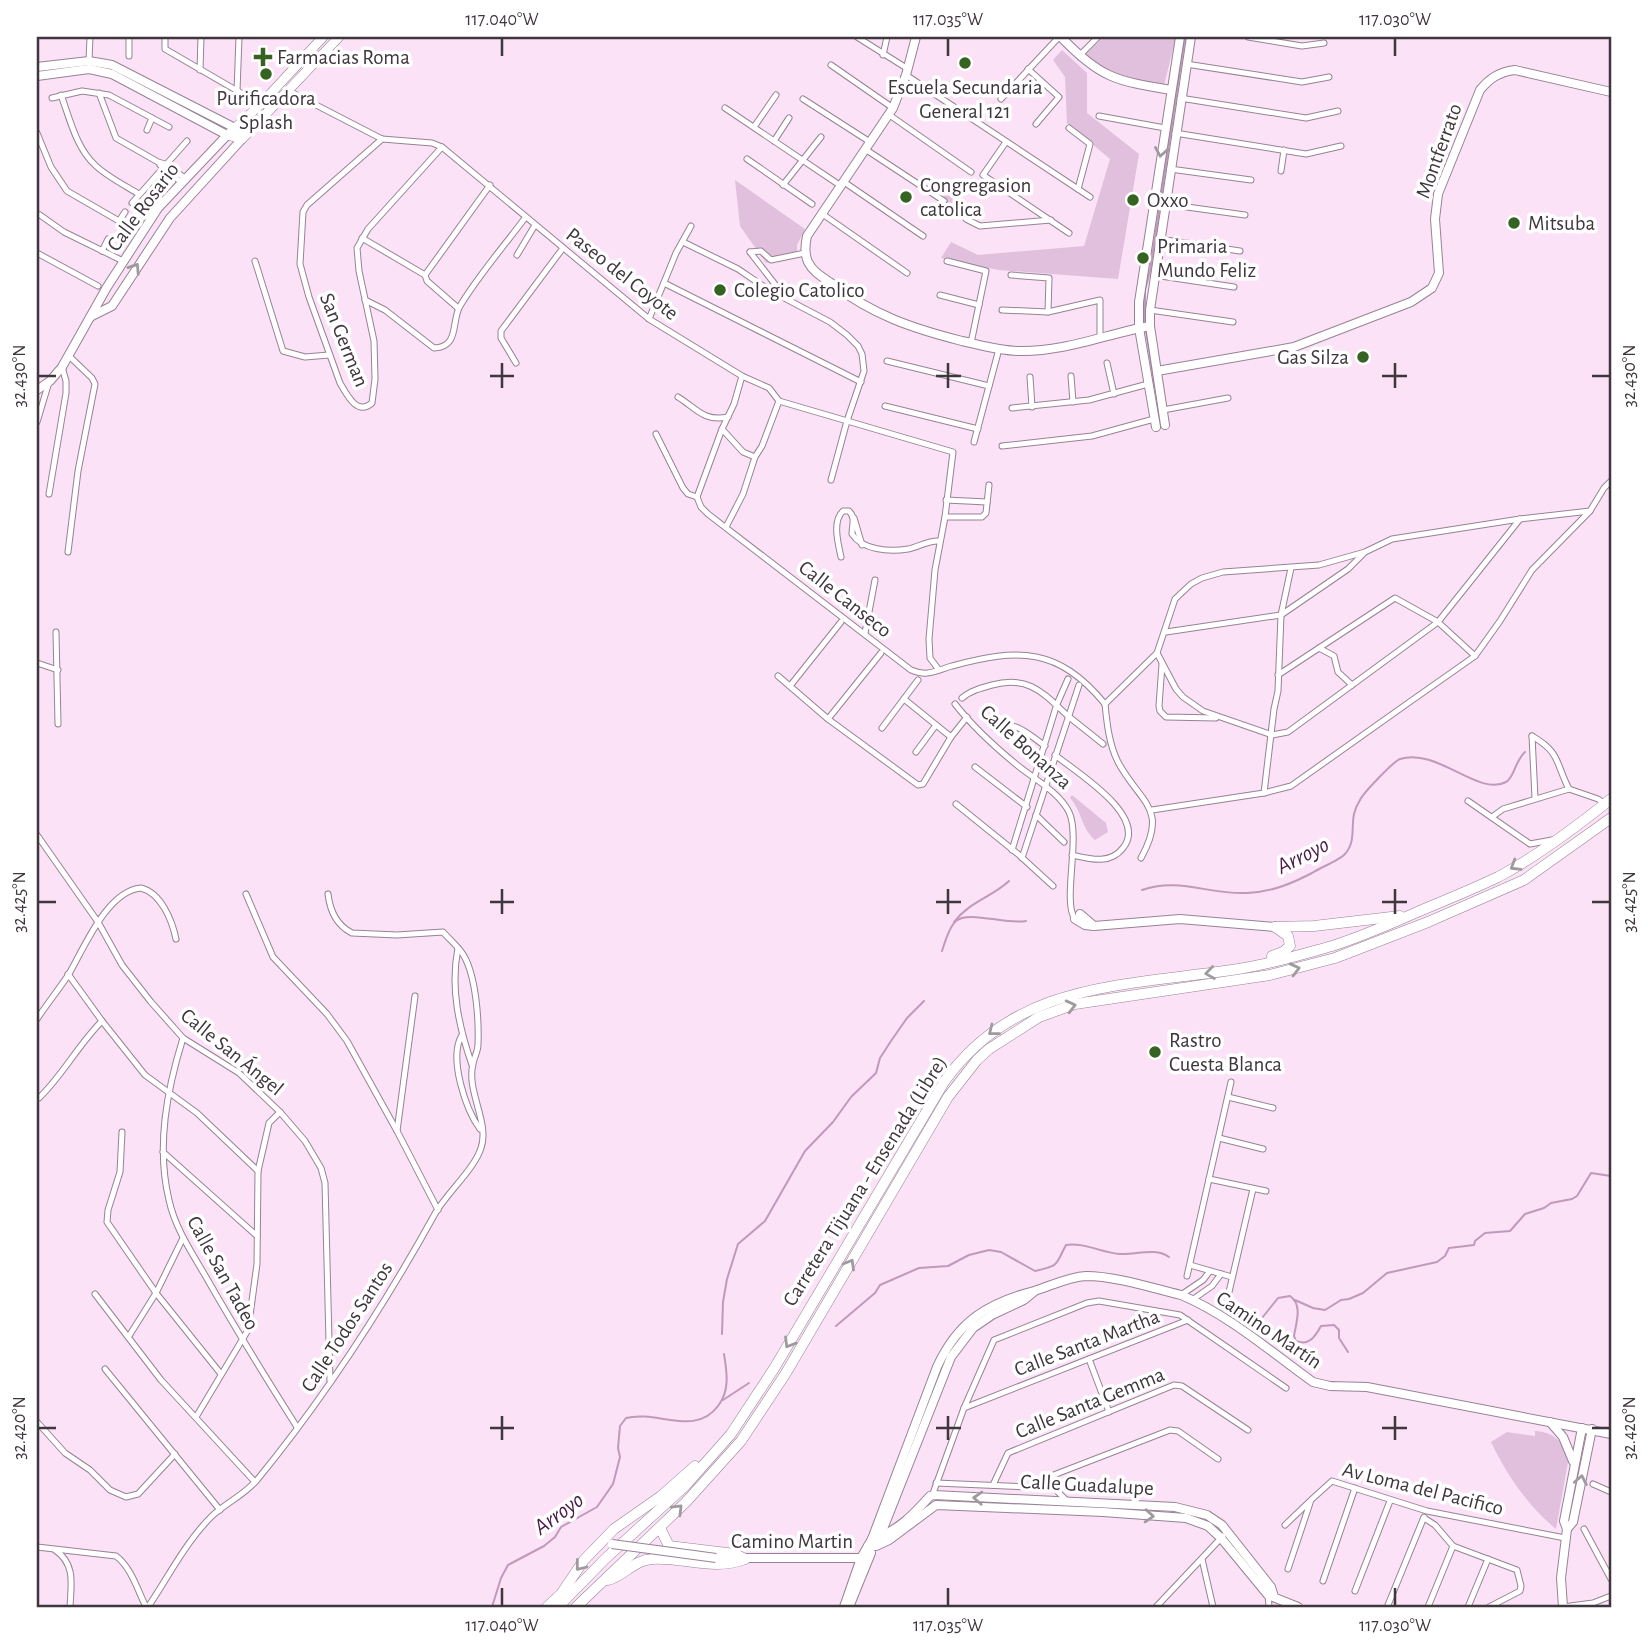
<svg xmlns="http://www.w3.org/2000/svg" width="1648" height="1644" viewBox="0 0 1648 1644" font-family="'Alegreya Sans',sans-serif">
  <style>
    .green { fill: #e1c0dd }
    .lines { fill: none; stroke-linecap: round; stroke-linejoin: round }
    .stream { stroke: #c099bb; stroke-width: 2 }
    .street-casing { stroke: #988295; stroke-width: 7 }
    .secondary-casing { stroke: #988295; stroke-width: 10 }
    .primary-casing { stroke: #988295; stroke-width: 10 }
    .highway-casing { stroke: #988295; stroke-width: 11 }
    .street { stroke: #fff; stroke-width: 5 }
    .secondary { stroke: #fff; stroke-width: 8 }
    .primary { stroke: #fff; stroke-width: 9 }
    .highway { stroke: #fff; stroke-width: 10 }
    .secondary-bridge-casing { stroke: #988295; stroke-width: 10; stroke-linecap: butt }
    .secondary-bridge { stroke: #fff; stroke-width: 8 }
    .oneway { stroke: #9f9a9e }
    .ticks { fill: none; stroke: #3f363e; stroke-width: 2.5 }
    .poi-dot { fill: #356322; stroke: #fff; stroke-width: 2.5 }
    .labels { text-anchor: middle; dominant-baseline: central; stroke-width: 7; stroke-linejoin: round; paint-order: stroke }
    .poi-label { font-size: 21px; fill: #3f363e; stroke: #fff; text-anchor: start }
    .street-label { font-size: 21px; fill: #3f363e; stroke: #fff }
    .water-label { font-size: 23px; font-style: italic; fill: #4c1c48; stroke: #fff }
    .neatline { fill: none; stroke: #3f363e; stroke-width: 2.5 }
    .ticks-label { font-size: 18px; text-anchor: middle; fill: #3f363e }
  </style>
  <rect width="100%" height="100%" fill="#fbe2f7"/>
  <g class="green">
    <path d="M1104,37H1176L1164,85C1133,79 1109,78 1086,54Z"/>
    <path d="M1062,50L1087,73V113L1139,154L1118,279L998,270L941,258L951,242L978,255L1084,246L1110,159L1067,123L1065,77L1053,60Z"/>
    <path d="M735,180L805,229L797,245V258L766,263L740,226Z"/>
    <path d="M950,186L962,196L948,215L938,207Z"/>
    <path d="M1072,795L1106,823L1108,832L1095,840C1080,826 1083,813 1070,798Z"/>
    <path d="M1535,1431C1554,1432 1566,1443 1568,1462L1556,1529C1528,1506 1506,1474 1491,1442L1507,1432L1535,1436Z"/>
  </g>
  <g class="lines">
    <g class="stream">
      <path d="M1145,325V290L1150,271L1185,37"/>
      <path d="M1146,331L1155,387"/>
      <path d="M1142,890C1178,877 1210,895 1247,893C1271,892 1291,884 1312,873C1321,867 1336,862 1344,855C1356,843 1351,828 1354,814C1355,810 1358,803 1360,800C1364,792 1394,761 1400,759C1437,747 1478,797 1506,782C1514,778 1515,761 1525,752"/>
      <path d="M954,922C969,902 992,897 1009,881"/>
      <path d="M942,951C945,942 949,927 956,921C968,910 1007,925 1026,921"/>
      <path d="M1295,1300L1313,1308L1325,1310L1341,1300L1349,1299L1363,1293L1387,1273L1437,1262L1445,1256L1449,1248L1474,1245L1475,1241L1485,1233L1510,1231L1525,1214L1544,1208L1551,1203L1572,1199L1577,1196L1591,1173L1611,1176"/>
      <path d="M1252,1320L1262,1318L1278,1298L1290,1296C1303,1305 1296,1323 1294,1336L1296,1341C1309,1346 1315,1337 1321,1326L1334,1325L1339,1330V1338L1348,1352"/>
      <path d="M836,1326L875,1293L880,1285L919,1268L948,1266L969,1255L989,1250L1001,1252L1035,1271C1061,1265 1055,1265 1066,1245C1083,1242 1103,1253 1120,1254C1136,1255 1156,1247 1169,1257"/>
      <path d="M722,1334L723,1302L727,1279L738,1244L765,1221L805,1151L833,1122L851,1097L876,1073L880,1058L891,1041L907,1018L924,1001"/>
      <path d="M723,1400L749,1383"/>
      <path d="M492,1607L501,1578L508,1565L544,1546L555,1537L561,1527L597,1507L613,1484L620,1457L618,1448L620,1426L626,1418C658,1410 695,1437 718,1406C730,1391 727,1372 724,1354"/>
    </g>
    <defs>
      <g id="street">
        <path d="M165,37V49L260,104"/>
        <path d="M857,37L908,69"/>
        <path d="M1248,37L1302,46L1324,43"/>
        <path d="M883,55L887,37"/>
        <path d="M129,56V37"/>
        <path d="M1079,56L1098,37"/>
        <path d="M89,61L90,37"/>
        <path d="M1186,64L1302,82L1329,77"/>
        <path d="M831,65L893,108"/>
        <path d="M1028,69L1059,97L1036,124"/>
        <path d="M200,70L201,37"/>
        <path d="M906,75L1090,197"/>
        <path d="M237,91L239,37"/>
        <path d="M289,91L382,139L432,143L442,147L649,319L742,376L769,388L779,401L953,452L945,517L935,570L929,639L930,658L939,670"/>
        <path d="M99,93L116,138L158,162L165,164L185,178"/>
        <path d="M61,95C70,119 76,148 96,166C108,177 124,185 139,194"/>
        <path d="M52,98L82,91L109,95L169,127"/>
        <path d="M1180,98L1306,118L1338,111"/>
        <path d="M803,99L870,142"/>
        <path d="M1001,99L1059,37"/>
        <path d="M725,108L841,186"/>
        <path d="M888,114L971,172"/>
        <path d="M1099,116L1165,128"/>
        <path d="M754,127L776,95"/>
        <path d="M1069,128L1090,144L1078,189"/>
        <path d="M147,130L152,118"/>
        <path d="M37,133L51,167L67,191L119,221L125,212"/>
        <path d="M1175,133L1306,154L1341,146"/>
        <path d="M382,139L307,205L303,212L300,264L309,297L340,383C347,395 357,416 372,403L375,379L374,341L359,271L357,248L368,229L442,147"/>
        <path d="M774,141L789,118"/>
        <path d="M1006,142L983,175L1069,233"/>
        <path d="M865,149L944,201"/>
        <path d="M747,159L812,204"/>
        <path d="M160,165L181,182"/>
        <path d="M1170,169L1251,180"/>
        <path d="M1281,171L1284,150"/>
        <path d="M844,182L923,236"/>
        <path d="M783,185L821,137"/>
        <path d="M132,203L187,141"/>
        <path d="M1165,204L1245,215"/>
        <path d="M821,213L907,273"/>
        <path d="M40,215L64,232L123,261"/>
        <path d="M966,219L980,226L1051,220"/>
        <path d="M362,238L425,275L427,281L458,308"/>
        <path d="M1159,239L1240,251"/>
        <path d="M683,242L738,269L769,290L830,322L847,335L858,346L862,354L864,371L847,421L831,480"/>
        <path d="M102,251L108,239"/>
        <path d="M750,252L761,251L771,260L805,253"/>
        <path d="M750,252L784,296"/>
        <path d="M37,253L98,286"/>
        <path d="M517,255L535,225"/>
        <path d="M255,261L283,351L305,357L329,355"/>
        <path d="M947,261L986,271L971,343"/>
        <path d="M425,275L490,185"/>
        <path d="M1011,275L1049,278L1048,312"/>
        <path d="M1154,275L1234,287"/>
        <path d="M664,283L861,382"/>
        <path d="M940,295L979,305"/>
        <path d="M365,300L385,310L434,348C460,347 451,321 460,306C478,276 504,246 525,218"/>
        <path d="M1002,310L1048,312L1100,300V337"/>
        <path d="M1150,310L1233,322"/>
        <path d="M649,319L676,253L691,226"/>
        <path d="M887,361L989,386"/>
        <path d="M516,363L501,338V331L563,248"/>
        <path d="M1107,363L1114,394"/>
        <path d="M742,376L734,404L722,429L697,497L701,507L708,514L911,670C928,677 935,671 952,666C1019,648 1058,647 1105,704"/>
        <path d="M1071,376L1073,402"/>
        <path d="M1030,377L1032,407"/>
        <path d="M678,397C697,409 704,422 728,417"/>
        <path d="M885,406L978,429"/>
        <path d="M1012,408L1089,400L1148,384"/>
        <path d="M1163,410L1228,398"/>
        <path d="M37,422L49,382"/>
        <path d="M722,429L743,452L755,457"/>
        <path d="M656,434L683,488L688,494L697,497"/>
        <path d="M974,442L999,349"/>
        <path d="M1002,446L1092,436L1154,419"/>
        <path d="M49,494L66,393V381L62,367"/>
        <path d="M946,500L987,502"/>
        <path d="M945,517H982L986,513L989,485"/>
        <path d="M854,518L862,545"/>
        <path d="M726,527L743,494L755,457L762,446L779,401"/>
        <path d="M68,552L78,471L95,384L92,378L69,356"/>
        <path d="M841,557C838,543 832,521 843,511H849C856,518 852,525 852,534C862,550 889,552 908,549C919,547 928,540 940,541"/>
        <path d="M56,632L58,724"/>
        <path d="M1166,632L1281,615L1348,569L1364,553"/>
        <path d="M865,633L875,580"/>
        <path d="M1319,648L1334,656L1338,672L1352,685"/>
        <path d="M1157,653L1176,689L1183,697L1203,711L1272,735L1288,732L1438,622L1520,519"/>
        <path d="M37,663L58,670"/>
        <path d="M1162,664L1159,706L1160,711L1166,717L1216,718"/>
        <path d="M1278,675L1395,598L1438,622L1475,656"/>
        <path d="M778,676L828,719L918,785L923,784L951,737L967,717"/>
        <path d="M790,686L841,622"/>
        <path d="M962,698C970,691 981,688 992,685C1029,675 1043,693 1068,716C1079,725 1091,734 1103,744"/>
        <path d="M904,699L951,737"/>
        <path d="M955,704C973,727 995,747 1017,765C1034,779 1059,792 1069,812C1081,837 1062,902 1075,919"/>
        <path d="M1105,704L1157,653L1175,599L1191,584L1202,578L1223,572L1319,565L1365,552L1392,539L1520,519L1590,511"/>
        <path d="M1105,704C1107,724 1109,744 1118,762C1140,803 1169,808 1141,858"/>
        <path d="M828,719L881,653"/>
        <path d="M994,727C1016,720 1028,734 1045,746"/>
        <path d="M882,728L918,680"/>
        <path d="M1532,736C1561,753 1555,762 1569,789L1598,799L1605,804"/>
        <path d="M1532,736L1535,798"/>
        <path d="M916,752L936,725"/>
        <path d="M1055,755C1076,772 1149,816 1123,848C1110,865 1090,859 1072,855"/>
        <path d="M975,767L1027,807"/>
        <path d="M1264,793L1274,709L1278,691L1281,615L1291,568"/>
        <path d="M1468,801L1530,844L1552,840"/>
        <path d="M956,804L1018,854L1053,886"/>
        <path d="M1152,810L1264,793L1291,786L1411,701L1475,656L1500,621L1532,570L1590,511L1604,488L1611,481"/>
        <path d="M1036,815L1064,842"/>
        <path d="M1492,817L1503,809L1569,789"/>
        <path d="M37,835L98,922L122,965L151,1002L183,1038L239,1073L280,1112L305,1141L321,1168L325,1183L330,1381"/>
        <path d="M1012,850L1057,704L1068,679"/>
        <path d="M1022,858L1079,685"/>
        <path d="M246,894L273,957L327,1014L347,1041L397,1131L438,1210"/>
        <path d="M458,948C450,988 459,1027 472,1065"/>
        <path d="M68,974L102,1021L145,1075L197,1113L258,1171"/>
        <path d="M37,1019C47,1004 59,989 69,974C84,948 107,891 141,888C161,893 172,920 176,939"/>
        <path d="M462,1035C448,1058 466,1110 480,1129"/>
        <path d="M183,1038C167,1090 156,1146 169,1200C175,1228 192,1253 206,1277C235,1328 266,1378 297,1427"/>
        <path d="M1228,1097L1273,1108"/>
        <path d="M37,1098H39C63,1075 78,1045 102,1021"/>
        <path d="M397,1131L415,996"/>
        <path d="M122,1132L120,1172L108,1210L107,1222L156,1293L221,1374"/>
        <path d="M1219,1138L1263,1149"/>
        <path d="M163,1152L257,1236"/>
        <path d="M1209,1179L1266,1191"/>
        <path d="M1190,1265L1232,1277"/>
        <path d="M1187,1276L1231,1082"/>
        <path d="M1229,1292L1253,1189"/>
        <path d="M95,1294L161,1380L255,1482"/>
        <path d="M1181,1295L1203,1280L1210,1271"/>
        <path d="M1192,1300L1212,1286L1221,1274"/>
        <path d="M129,1336L156,1293L183,1238"/>
        <path d="M1089,1359L1109,1412"/>
        <path d="M105,1369L220,1510"/>
        <path d="M964,1408L1188,1320"/>
        <path d="M196,1417L248,1330L257,1264L258,1171L269,1123L280,1112"/>
        <path d="M37,1422L65,1453L90,1470L110,1490L126,1497L138,1494L175,1454"/>
        <path d="M936,1483L1054,1488L1067,1501"/>
        <path d="M1593,1484L1611,1492"/>
        <path d="M993,1485L1008,1453L1174,1385L1182,1386L1248,1430"/>
        <path d="M1032,1487L1051,1476L1170,1430L1178,1431L1218,1459"/>
        <path d="M932,1496L964,1408L994,1340L1087,1303L1099,1301L1180,1315L1286,1388"/>
        <path d="M1424,1518L1435,1525L1453,1546L1517,1570L1521,1586L1520,1591L1489,1607"/>
        <path d="M1285,1525L1309,1502"/>
        <path d="M1584,1529L1611,1579"/>
        <path d="M37,1547L116,1556C131,1567 138,1591 146,1607"/>
        <path d="M55,1550C76,1564 71,1585 70,1607"/>
        <path d="M1202,1559L1213,1607"/>
        <path d="M1288,1569L1311,1500L1332,1481L1427,1511L1565,1538"/>
        <path d="M1323,1581L1355,1488"/>
        <path d="M1355,1591L1390,1501"/>
        <path d="M1268,1593L1269,1607"/>
        <path d="M1388,1605L1424,1517"/>
        <path d="M148,1607C167,1579 187,1540 212,1516C226,1503 244,1495 257,1480C325,1397 384,1306 436,1212C448,1192 475,1168 481,1148C490,1123 466,1091 473,1064C474,1057 478,1052 478,1044C479,1020 476,977 464,956C459,947 450,940 443,932L397,935L352,933C336,925 330,911 328,894"/>
        <path d="M1156,1607L1223,1536"/>
        <path d="M1428,1607L1453,1546"/>
        <path d="M1468,1607L1488,1559"/>
        <path d="M1563,1607L1593,1603L1611,1596"/>
      </g>
      <g id="secondary">
        <path d="M916,37L906,75L893,108L807,236C805,245 804,253 808,262C813,272 822,277 831,283C873,315 911,328 962,341C980,345 1000,351 1019,351C1065,352 1106,334 1150,326"/>
        <path d="M1061,37C1100,78 1116,81 1171,90"/>
        <path d="M37,67L89,61L112,65L235,128L242,139L170,218L112,306L90,317"/>
        <path d="M37,76L89,69L112,74L227,135"/>
        <path d="M1157,371L1294,347L1411,302L1432,288L1439,273L1435,219L1438,194L1480,90C1490,78 1499,72 1515,70L1611,92"/>
        <path d="M37,390L50,381L62,367L107,287L158,208L231,131"/>
        <path d="M1165,425L1150,326V310L1191,37"/>
        <path d="M1156,427L1139,328V302L1180,37"/>
        <path d="M1080,914L1094,926"/>
        <path d="M1075,919L1085,925L1094,926L1180,919L1275,927"/>
        <path d="M1550,1422L1563,1437L1573,1461"/>
        <path d="M1567,1529L1573,1522L1592,1429"/>
        <path d="M872,1539C897,1532 913,1515 930,1496L934,1495L1175,1507L1207,1515L1222,1525L1271,1587L1274,1597"/>
        <path d="M879,1539L951,1357L973,1328L992,1315L1024,1300L1035,1291"/>
        <path d="M868,1546H876L889,1540L936,1505L1103,1512L1186,1518L1208,1526L1221,1538L1268,1595L1298,1607"/>
        <path d="M716,1558H865"/>
        <path d="M844,1607L861,1558L872,1539L937,1367C958,1321 988,1303 1034,1291C1051,1286 1068,1277 1086,1276C1115,1276 1152,1288 1181,1295C1229,1315 1271,1352 1313,1382L1330,1386L1367,1387L1611,1434"/>
        <path d="M849,1607L871,1553"/>
        <path d="M1563,1607L1561,1578L1567,1529L1564,1521L1582,1428"/>
      </g>
      <g id="primary">
        <path d="M235,128L261,104L323,37"/>
        <path d="M227,135L242,139L339,37"/>
      </g>
      <g id="highway">
        <path d="M1275,927L1314,926L1400,916"/>
        <path d="M1272,956L1283,952L1290,946L1288,936L1275,927"/>
        <path d="M660,1528L669,1546L735,1554L745,1559"/>
        <path d="M608,1580C624,1576 634,1560 652,1559C683,1557 715,1571 745,1559"/>
        <path d="M547,1607L561,1594L584,1560L614,1529L661,1496L695,1466"/>
        <path d="M558,1607L606,1558L685,1486L731,1434L775,1367L944,1082C1018,978 1131,987 1244,968C1274,963 1303,954 1332,946C1360,937 1388,925 1415,913C1443,901 1471,890 1498,877C1538,856 1576,827 1611,799"/>
        <path d="M576,1607L686,1502L741,1441L786,1373L948,1097L977,1060L989,1049L1039,1017L1075,1004L1270,975L1335,958L1428,922L1524,880L1611,818"/>
      </g>
    </defs>
    <use href="#street" class="street-casing"/>
    <use href="#secondary" class="secondary-casing"/>
    <use href="#primary" class="primary-casing"/>
    <use href="#highway" class="highway-casing"/>
    <use href="#street" class="street"/>
    <use href="#secondary" class="secondary"/>
    <use href="#primary" class="primary"/>
    <use href="#highway" class="highway"/>
    <defs>
      <path id="secondary-bridge" d="M612,1544L716,1558"/>
    </defs>
    <use href="#secondary-bridge" class="secondary-bridge-casing"/>
    <use href="#secondary-bridge" class="secondary-bridge"/>
  </g>
  <defs><path id="oneway-chevron" d="M-2-3.5L2.5 0L-2 3.5" fill="none" stroke-width="1.6" stroke-linecap="round" stroke-linejoin="round" transform="scale(1.75)"/></defs>
  <g class="oneway">
    <use href="#oneway-chevron" transform="translate(1161 152) rotate(99)"/>
    <use href="#oneway-chevron" transform="translate(135 268) rotate(-57)"/>
    <use href="#oneway-chevron" transform="translate(1515 866) rotate(149)"/>
    <use href="#oneway-chevron" transform="translate(1295 969) rotate(-14)"/>
    <use href="#oneway-chevron" transform="translate(1210 973) rotate(172)"/>
    <use href="#oneway-chevron" transform="translate(1071 1006) rotate(-14)"/>
    <use href="#oneway-chevron" transform="translate(993 1031) rotate(142)"/>
    <use href="#oneway-chevron" transform="translate(850 1264) rotate(-60)"/>
    <use href="#oneway-chevron" transform="translate(789 1343) rotate(121)"/>
    <use href="#oneway-chevron" transform="translate(1581 1480) rotate(-79)"/>
    <use href="#oneway-chevron" transform="translate(978 1498) rotate(-177)"/>
    <use href="#oneway-chevron" transform="translate(678 1509) rotate(-45)"/>
    <use href="#oneway-chevron" transform="translate(1149 1516) rotate(4)"/>
    <use href="#oneway-chevron" transform="translate(580 1566) rotate(128)"/>
  </g>
  <path class="ticks" d="M502,38V56M948,38V56M1395,38V56M502,363V388M948,363V388M1395,363V388M38,376H56M490,376H514M936,376H961M1382,376H1407M1592,376H1610M502,889V914M948,889V914M1395,889V914M38,902H56M490,902H514M936,902H961M1382,902H1407M1592,902H1610M502,1416V1440M948,1416V1440M1395,1416V1440M38,1428H56M490,1428H514M936,1428H961M1382,1428H1407M1592,1428H1610M502,1588V1606M948,1588V1606M1395,1588V1606"/>
  <g class="poi-dot">
    <path d="M259.5 46.5h7v7h7v7h-7v7h-7v-7h-7v-7h7z"/>
    <circle cx="965" cy="63" r="7"/>
    <circle cx="266" cy="74" r="7"/>
    <circle cx="906" cy="197" r="7"/>
    <circle cx="1133" cy="200" r="7"/>
    <circle cx="1514" cy="223" r="7"/>
    <circle cx="1143" cy="258" r="7"/>
    <circle cx="720" cy="290" r="7"/>
    <circle cx="1363" cy="357" r="7"/>
    <circle cx="1155" cy="1052" r="7"/>
  </g>
  <g class="labels">
    <g class="poi-label">
      <text x="277" y="57">Farmacias Roma</text>
      <text x="965" y="87" text-anchor="middle">Escuela Secundaria<tspan x="965" dy="24">General 121</tspan></text>
      <text x="266" y="98" text-anchor="middle">Purificadora<tspan x="266" dy="24">Splash</tspan></text>
      <text x="920" y="185">Congregasion<tspan x="920" dy="24">catolica</tspan></text>
      <text x="1147" y="200">Oxxo</text>
      <text x="1528" y="223">Mitsuba</text>
      <text x="1157" y="246">Primaria<tspan x="1157" dy="24">Mundo Feliz</tspan></text>
      <text x="734" y="290">Colegio Catolico</text>
      <text x="1349" y="357" text-anchor="end">Gas Silza</text>
      <text x="1169" y="1040">Rastro<tspan x="1169" dy="24">Cuesta Blanca</tspan></text>
    </g>
    <g class="street-label">
      <text transform="translate(1439 151) rotate(-70)">Montferrato</text>
      <text transform="translate(143 207) rotate(-53)">Calle Rosario</text>
      <text transform="translate(622 274) rotate(38)">Paseo del Coyote</text>
      <text transform="translate(344 340) rotate(68)">San German</text>
      <text transform="translate(845 599) rotate(38)">Calle Canseco</text>
      <text transform="translate(1026 747) rotate(42)">Calle Bonanza</text>
      <text transform="translate(232 1052) rotate(39)">Calle San Ángel</text>
      <text transform="translate(865 1181) rotate(-58)">Carretera Tijuana - Ensenada (Libre)</text>
      <text transform="translate(223 1273) rotate(61)">Calle San Tadeo</text>
      <text transform="translate(347 1327) rotate(-57)">Calle Todos Santos</text>
      <text transform="translate(1269 1330) rotate(34)">Camino Martín</text>
      <text transform="translate(1087 1343) rotate(-21)">Calle Santa Martha</text>
      <text transform="translate(1090 1403) rotate(-22)">Calle Santa Gemma</text>
      <text transform="translate(1087 1485) rotate(3)">Calle Guadalupe</text>
      <text transform="translate(1423 1489) rotate(14)">Av Loma del Pacifico</text>
      <text x="792" y="1541">Camino Martin</text>
    </g>
    <g class="water-label">
      <text transform="translate(1303 856) rotate(-27)">Arroyo</text>
      <text transform="translate(559 1514) rotate(-36)">Arroyo</text>
    </g>
  </g>
  <rect width="1648" height="1644" fill="none" stroke="#ffffff" stroke-width="77"/>
  <rect x="38" y="38" width="1572" height="1568" class="neatline"/>
  <g class="ticks-label">
    <text x="502" y="25">117.040°W</text>
    <text x="948" y="25">117.035°W</text>
    <text x="1395" y="25">117.030°W</text>
    <text transform="translate(19 376) rotate(-90)" y="6">32.430°N</text>
    <text transform="translate(1629 376) rotate(-90)" y="6">32.430°N</text>
    <text transform="translate(19 902) rotate(-90)" y="6">32.425°N</text>
    <text transform="translate(1629 902) rotate(-90)" y="6">32.425°N</text>
    <text transform="translate(19 1428) rotate(-90)" y="6">32.420°N</text>
    <text transform="translate(1629 1428) rotate(-90)" y="6">32.420°N</text>
    <text x="502" y="1631">117.040°W</text>
    <text x="948" y="1631">117.035°W</text>
    <text x="1395" y="1631">117.030°W</text>
  </g>
</svg>
